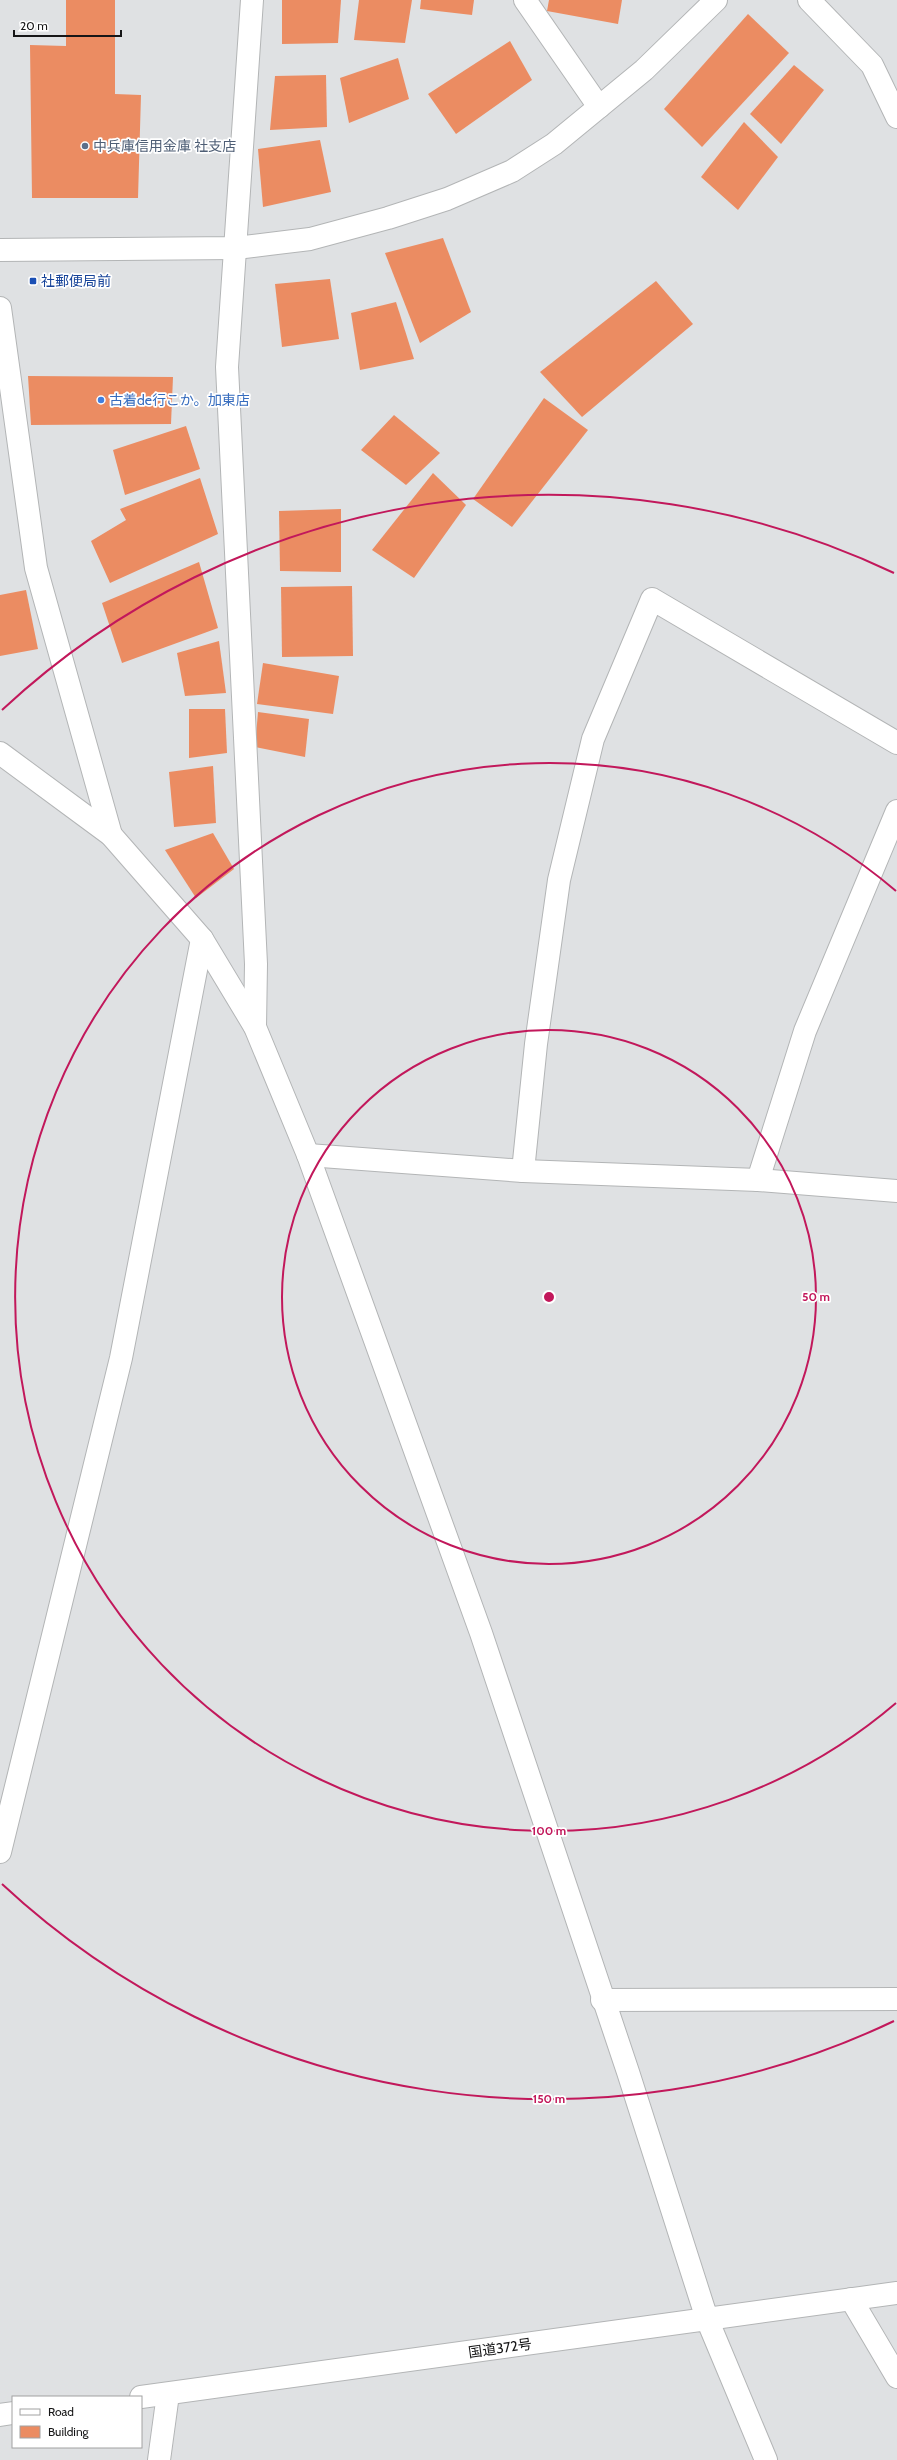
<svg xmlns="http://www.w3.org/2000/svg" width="897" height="2460" viewBox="0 0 897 2460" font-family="Cabin,'Noto Sans JP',sans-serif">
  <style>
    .building { fill: #eb8c62 }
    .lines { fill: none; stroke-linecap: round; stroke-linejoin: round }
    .minor-casing { stroke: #b3b5b6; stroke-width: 24 }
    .tertiary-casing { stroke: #b3b5b6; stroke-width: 24 }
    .trunk-casing { stroke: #b3b5b6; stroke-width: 24 }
    .minor { stroke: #fff; stroke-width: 22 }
    .tertiary { stroke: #fff; stroke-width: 22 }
    .trunk { stroke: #fff; stroke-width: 22 }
    .ring { fill: none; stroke: #c2185b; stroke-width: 2 }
    .service-dot { fill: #5c6f8a; stroke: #fff; stroke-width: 1.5 }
    .transit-dot { fill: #1a4fb4; stroke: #fff; stroke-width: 1.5 }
    .shop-dot { fill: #3f7fe0; stroke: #fff; stroke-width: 1.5 }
    .labels { text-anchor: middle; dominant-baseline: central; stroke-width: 3.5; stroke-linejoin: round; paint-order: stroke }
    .service-label { font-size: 14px; fill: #4e5e75; stroke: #fff; text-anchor: start }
    .transit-label { font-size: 14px; fill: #164399; stroke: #fff; text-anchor: start }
    .shop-label { font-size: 14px; fill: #366cbe; stroke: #fff; text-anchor: start }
    .street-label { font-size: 14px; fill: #161617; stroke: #fff }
    .centre { fill: #c2185b; stroke: #fff; stroke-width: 2 }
    .ring-label { font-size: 12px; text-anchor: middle; font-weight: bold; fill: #c2185b; stroke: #fff; stroke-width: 3.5; stroke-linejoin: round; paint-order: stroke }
  </style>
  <rect width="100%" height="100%" fill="#dfe1e3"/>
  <g class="building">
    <path d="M66,0H115V94L141,95L138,198H32L30,45L66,46Z"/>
    <path d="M282,0H341L338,43L282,44Z"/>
    <path d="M359,0H412L405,43L354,40Z"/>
    <path d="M421,0H474L472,15L420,9Z"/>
    <path d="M549,0H622L618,24L547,11Z"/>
    <path d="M748,14L789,53L702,147L664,109Z"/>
    <path d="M510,41L532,80L456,134L428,94Z"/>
    <path d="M398,58L409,99L349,123L340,78Z"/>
    <path d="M794,65L824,90L781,144L750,114Z"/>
    <path d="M326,75L327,127L270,130L275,76Z"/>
    <path d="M744,122L778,157L738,210L701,177Z"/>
    <path d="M320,140L331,192L263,207L258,149Z"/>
    <path d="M443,238L471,312L420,343L385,253Z"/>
    <path d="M330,279L339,339L282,347L275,284Z"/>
    <path d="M656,281L693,324L582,417L540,372Z"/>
    <path d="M396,302L414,359L360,370L351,313Z"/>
    <path d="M28,376L173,377L171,424L31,425Z"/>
    <path d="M544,398L588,430L512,527L473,499Z"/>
    <path d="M394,415L440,453L406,485L361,450Z"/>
    <path d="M186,426L200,469L125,495L113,450Z"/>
    <path d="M433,473L466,505L414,578L372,550Z"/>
    <path d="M200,478L218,534L110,583L91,541L126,520L120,509Z"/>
    <path d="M341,509V572L280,571L279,511Z"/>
    <path d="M199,562L218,628L122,663L102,603Z"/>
    <path d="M352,586L353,656L282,657L281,587Z"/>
    <path d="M26,590L38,649L0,656V595Z"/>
    <path d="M219,641L226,693L185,696L177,653Z"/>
    <path d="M263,663L339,676L333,714L257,704Z"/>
    <path d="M189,709H225L227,753L189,758Z"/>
    <path d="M258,712L309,719L305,757L255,747Z"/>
    <path d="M213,766L216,823L174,827L169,772Z"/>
    <path d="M213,833L234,869L196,898L165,850Z"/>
  </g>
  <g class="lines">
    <defs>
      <g id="minor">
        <path d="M252,0L227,367L256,964L255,1027"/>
        <path d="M525,0L599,107"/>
        <path d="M809,0L872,65L897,117"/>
        <path d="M0,308L36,568L111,835"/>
        <path d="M308,1155L523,1171L758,1180L897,1191"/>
        <path d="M523,1171L536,1044L559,880L593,739L652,599L897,743"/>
        <path d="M758,1180L805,1031L897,811"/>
        <path d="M0,1852L121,1358L202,939"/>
        <path d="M602,2000L897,1999"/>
        <path d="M851,2299L897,2377"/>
        <path d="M159,2460L168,2394"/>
      </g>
      <g id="tertiary">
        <path d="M0,250L236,248L310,239L388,218L447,199L512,171L554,144L644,70L716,0"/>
        <path d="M0,753L111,835L202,939L255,1027L308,1155L481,1633L628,2072L707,2319L897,2293"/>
      </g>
      <g id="trunk">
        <path d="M141,2397L707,2319L766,2460"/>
        <path d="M0,2415L13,2413"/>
      </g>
    </defs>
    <use href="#minor" class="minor-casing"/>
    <use href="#tertiary" class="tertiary-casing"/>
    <use href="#trunk" class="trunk-casing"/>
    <use href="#minor" class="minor"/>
    <use href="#tertiary" class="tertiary"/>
    <use href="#trunk" class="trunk"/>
  </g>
  <g class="ring">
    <circle cx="549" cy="1297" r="267"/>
    <path d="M896 1703A534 534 0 1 1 896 891"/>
    <path d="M894 2021A802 802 0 0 1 2 1884M2 710A802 802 0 0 1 894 573"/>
  </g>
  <circle class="service-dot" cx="85" cy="146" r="4"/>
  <rect class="transit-dot" x="29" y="277" width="8" height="8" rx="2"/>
  <circle class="shop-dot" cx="101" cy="400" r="4"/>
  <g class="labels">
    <g class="service-label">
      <text x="93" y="146">中兵庫信用金庫 社支店</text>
    </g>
    <g class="transit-label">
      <text x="41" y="281">社郵便局前</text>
    </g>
    <g class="shop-label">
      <text x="109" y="400">古着de行こか。加東店</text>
    </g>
    <g class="street-label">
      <text transform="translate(500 2348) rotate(-8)">国道372号</text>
    </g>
  </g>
  <circle cx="549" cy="1297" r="6" class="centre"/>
  <g class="ring-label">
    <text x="816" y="1301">50 m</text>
    <text x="549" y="1835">100 m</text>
    <text x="549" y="2103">150 m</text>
  </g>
  <rect x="12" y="2396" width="130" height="52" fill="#ffffff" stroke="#a2a2a2"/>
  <rect x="20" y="2409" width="20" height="6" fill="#ffffff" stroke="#a2a2a2"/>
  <text x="48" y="2416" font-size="12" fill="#161617">Road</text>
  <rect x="20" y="2426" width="20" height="12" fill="#eb8c62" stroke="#a2a2a2"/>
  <text x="48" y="2436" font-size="12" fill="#161617">Building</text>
  <path d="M14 30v6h107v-6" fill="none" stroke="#161617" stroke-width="2"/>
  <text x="20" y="30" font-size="12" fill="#161617" stroke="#ffffff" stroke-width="3" paint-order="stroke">20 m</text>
</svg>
